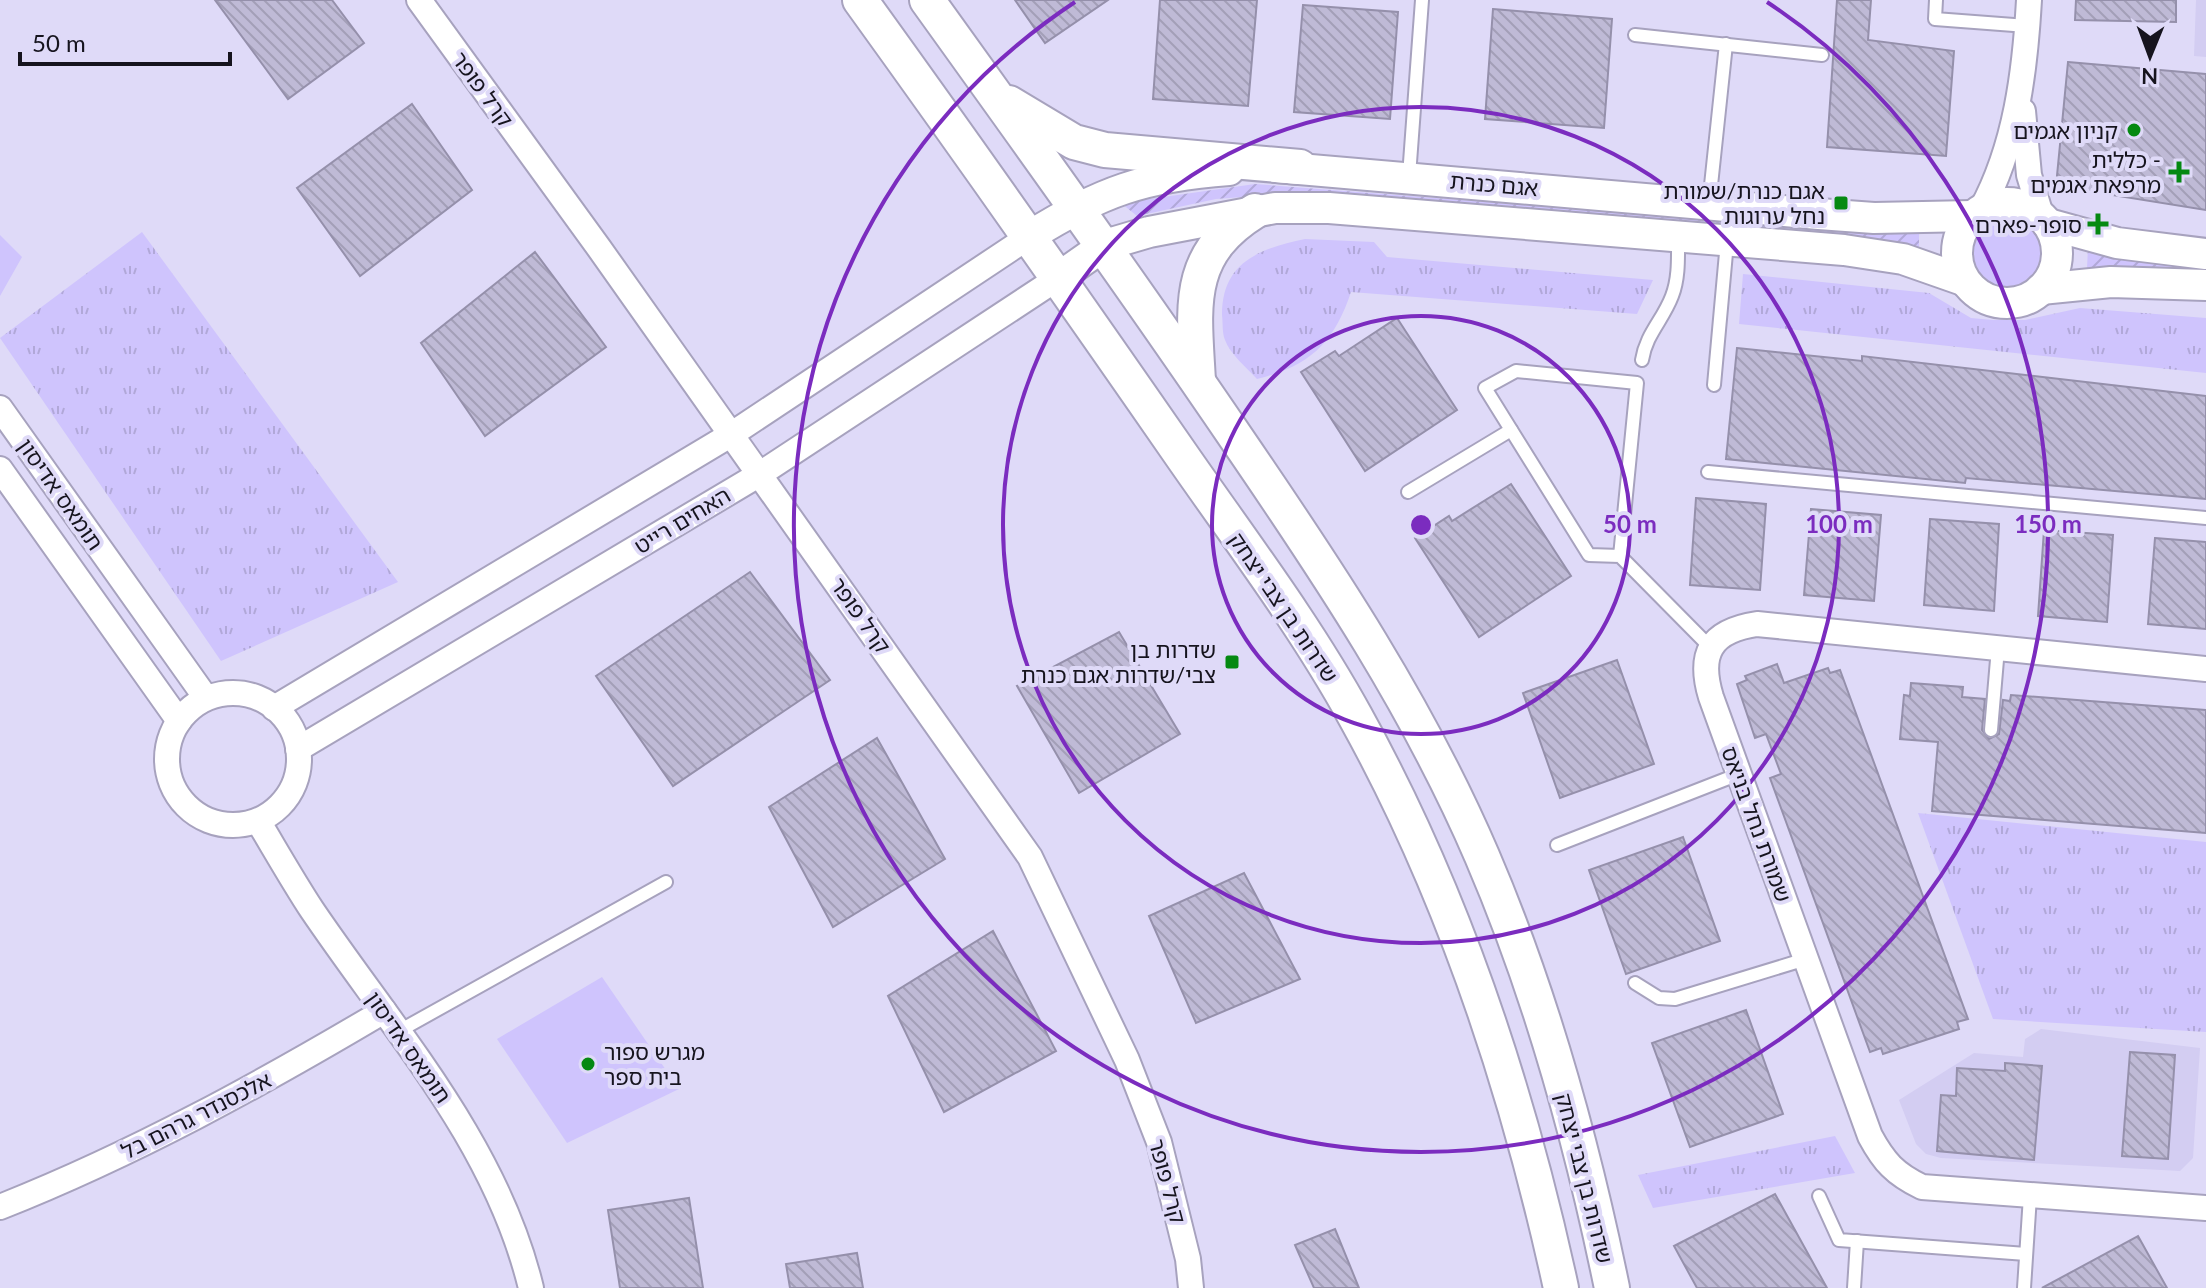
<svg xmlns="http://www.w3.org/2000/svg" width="2206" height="1288" viewBox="0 0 2206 1288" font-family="Lato,'Noto Sans Hebrew',sans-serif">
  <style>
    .built { fill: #d3cdf2 }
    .grass { fill: #cfc4fd }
    .park { fill: url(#park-tufts) }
    .garden { fill: url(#garden-furrows) }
    .building { fill: url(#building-back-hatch); stroke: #9590ab; stroke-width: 2 }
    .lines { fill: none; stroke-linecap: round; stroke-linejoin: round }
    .service-casing { stroke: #a7a2be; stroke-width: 16 }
    .minor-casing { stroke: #a7a2be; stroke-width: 28 }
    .tertiary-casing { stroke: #a7a2be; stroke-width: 34 }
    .secondary-casing { stroke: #a7a2be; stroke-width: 38 }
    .service { stroke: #fff; stroke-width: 12 }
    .minor { stroke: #fff; stroke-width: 24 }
    .tertiary { stroke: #fff; stroke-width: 30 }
    .secondary { stroke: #fff; stroke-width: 34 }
    .ring { fill: none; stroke: #7b2cbf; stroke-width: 4 }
    .poi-dot { fill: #058912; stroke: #dfdaf8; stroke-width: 3 }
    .labels { text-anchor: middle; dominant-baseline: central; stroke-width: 8; stroke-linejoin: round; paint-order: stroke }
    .street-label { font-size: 22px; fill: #16141e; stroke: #dfdaf8 }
    .poi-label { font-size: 22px; fill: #16141e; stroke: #dfdaf8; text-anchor: end }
    .centre { fill: #7b2cbf; stroke: #dfdaf8; stroke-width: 4 }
    .ring-label { font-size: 24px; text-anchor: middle; font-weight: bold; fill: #7b2cbf; stroke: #dfdaf8; stroke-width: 8; stroke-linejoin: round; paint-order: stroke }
  </style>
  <defs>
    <pattern id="park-tufts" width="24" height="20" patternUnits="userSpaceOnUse" patternTransform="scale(2)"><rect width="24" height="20" fill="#cfc4fd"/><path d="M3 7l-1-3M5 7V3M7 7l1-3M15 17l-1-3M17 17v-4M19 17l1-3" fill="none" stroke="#b1a8d8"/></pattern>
    <pattern id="garden-furrows" width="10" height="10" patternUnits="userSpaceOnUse" patternTransform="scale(2)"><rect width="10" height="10" fill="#cfc4fd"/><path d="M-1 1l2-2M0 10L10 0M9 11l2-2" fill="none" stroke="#b1a8d8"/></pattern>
    <pattern id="building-back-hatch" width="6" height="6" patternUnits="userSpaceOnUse" patternTransform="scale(2)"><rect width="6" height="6" fill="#bfbad6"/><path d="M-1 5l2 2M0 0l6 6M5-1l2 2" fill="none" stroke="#a39fb7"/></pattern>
  </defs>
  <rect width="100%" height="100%" fill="#dfdaf8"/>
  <g class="built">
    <path d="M2196,0H2206V57L2194,56Z"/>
    <path d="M2041,1029L2200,1048L2193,1158L2180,1171L1941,1158L1926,1154L1916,1144L1899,1100L1974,1053L2023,1057L2025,1039Z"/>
  </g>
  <g class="grass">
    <circle cx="2006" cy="250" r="39"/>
    <path d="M0,235L22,257L0,296Z"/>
    <path d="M602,977L679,1089L567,1143L497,1039Z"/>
  </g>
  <g class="park">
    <path d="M142,232L398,582L221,661L0,338Z"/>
    <path d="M1305,239L1374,242L1387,257L1653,280L1637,314L1351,292C1334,343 1310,366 1257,379C1247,368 1230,354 1225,340C1222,333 1223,323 1222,315C1222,262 1259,249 1305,239Z"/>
    <path d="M1743,274L1929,293L1971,318L1993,320H2025L2080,308L2206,318V373L1739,324Z"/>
    <path d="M1918,813L2206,842V1032L1993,1019Z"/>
    <path d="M1835,1136L1855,1173L1653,1208L1638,1175Z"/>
  </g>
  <g class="garden">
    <path d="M1255,184L1858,231L1919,232V254L1269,195L1216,199L1137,216L1121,203Z"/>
    <path d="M2088,247L2206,266V274L2134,267L2087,269Z"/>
  </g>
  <g class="building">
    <path d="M215,0H332L364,43L288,99Z"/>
    <path d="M1015,0H1108L1045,43Z"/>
    <path d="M1160,0H1257L1248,106L1153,99Z"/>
    <path d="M1837,0H1871L1868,40L1954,51L1946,156L1827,147Z"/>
    <path d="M2076,0H2176V22L2075,20Z"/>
    <path d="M1303,5L1398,12L1390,119L1294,112Z"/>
    <path d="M1493,9L1612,19L1604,128L1485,119Z"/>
    <path d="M2068,62L2206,74V210L2056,186Z"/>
    <path d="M412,104L472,190L360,276L297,188Z"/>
    <path d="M535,252L606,347L485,436L421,343Z"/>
    <path d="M1397,318L1457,410L1365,471L1301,372L1335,351L1339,356Z"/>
    <path d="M1737,348L1862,361V356L2206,396V499L1966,478L1965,483L1726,459Z"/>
    <path d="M1511,484L1571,576L1479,637L1415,538L1449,516L1452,521Z"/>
    <path d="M1696,498L1766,504L1760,590L1690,585Z"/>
    <path d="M1811,509L1881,515L1874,601L1804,595Z"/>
    <path d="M1930,519L1999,524L1994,611L1924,605Z"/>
    <path d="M2044,530L2113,535L2107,622L2038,616Z"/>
    <path d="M2155,538L2206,542V629L2148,624Z"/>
    <path d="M750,572L830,680L673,786L596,676Z"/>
    <path d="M1119,632L1180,734L1079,793L1017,686Z"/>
    <path d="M1617,660L1654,764L1560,798L1523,693Z"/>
    <path d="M1777,664L1784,683L1828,668L1830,673L1840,670L1968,1019L1957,1022L1959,1029L1883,1054L1881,1048L1870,1052L1770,778L1781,774L1766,734L1755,738L1737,684L1747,680L1745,676Z"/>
    <path d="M1911,683L1963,687L1962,697L1985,699L1982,730L1989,739L1999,734L2003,700L2010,701L2011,695L2206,710V833L1932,811L1938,742L1900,739L1904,695L1910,696Z"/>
    <path d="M877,738L945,859L833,927L769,807Z"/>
    <path d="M1683,837L1720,941L1626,974L1589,870Z"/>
    <path d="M1244,873L1300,979L1196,1023L1149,916Z"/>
    <path d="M993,931L1056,1051L944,1112L888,996Z"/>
    <path d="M1746,1010L1783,1114L1690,1147L1652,1043Z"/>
    <path d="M2130,1052L2175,1055L2168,1159L2122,1156Z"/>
    <path d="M2005,1063L2042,1066L2034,1160L1937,1151L1941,1095L1956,1096L1957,1068L2005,1071Z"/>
    <path d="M1775,1194L1827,1288H1697L1674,1246Z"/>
    <path d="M689,1198L703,1288H620L608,1210Z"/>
    <path d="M1335,1229L1359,1288H1314L1295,1245Z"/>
    <path d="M2138,1236L2167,1288H2042Z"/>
    <path d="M857,1253L863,1288H790L786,1264Z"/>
  </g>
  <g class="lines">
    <defs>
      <g id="service">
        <path d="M1936,0L1935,19L2027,26"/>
        <path d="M1635,35L1822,55"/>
        <path d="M1409,176L1422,0"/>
        <path d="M1709,204L1726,44"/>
        <path d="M1642,360C1646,334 1663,320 1672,296C1679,278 1678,258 1678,238"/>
        <path d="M1714,385L1727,242"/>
        <path d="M1708,472L2206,518"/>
        <path d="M1408,492L1511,430"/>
        <path d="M1620,556L1637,383L1516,371L1485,388L1589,555L1620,556L1710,647"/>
        <path d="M1991,730L1998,648"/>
        <path d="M1557,845L1739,774"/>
        <path d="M1635,983L1659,998L1675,999L1806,959"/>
        <path d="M399,1031L666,882"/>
        <path d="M1819,1196L1839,1240L2026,1254"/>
        <path d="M1854,1288L1857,1241"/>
        <path d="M2024,1288L2030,1196"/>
      </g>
      <g id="minor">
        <path d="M419,0L599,248L1030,857L1127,1060L1159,1142L1188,1259L1191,1288"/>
        <path d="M2023,111L2029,175L2041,215"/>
        <path d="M1981,210C2016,146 2025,71 2029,0"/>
        <path d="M0,408L206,698"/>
        <path d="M0,469L179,721"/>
        <path d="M2206,669L1757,624C1710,631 1698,654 1711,697L1870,1136C1884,1162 1895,1174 1922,1187L2206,1208"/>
        <circle cx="233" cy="759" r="66"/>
        <path d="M274,708L732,434L1030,236"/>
        <path d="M298,749L760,474L1058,278"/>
        <path d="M258,821C276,851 293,881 312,910C394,1031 496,1143 531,1288"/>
        <path d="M0,1207C134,1154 261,1084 384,1011"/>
      </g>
      <g id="tertiary">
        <path d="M1276,167L1819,214L1874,218L1972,216"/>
        <circle cx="2007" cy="253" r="50"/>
        <path d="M2048,224L2117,243L2206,254"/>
        <path d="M1030,236C1100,192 1145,176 1229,170"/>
        <path d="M1058,278L1105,245L1149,232L1275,208H1329L1844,250L1903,259L1963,280"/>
        <path d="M2041,289L2111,282L2206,285"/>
      </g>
      <g id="secondary">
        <path d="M860,0C969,151 1076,303 1182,456C1241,541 1305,625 1355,716C1454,894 1518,1090 1561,1288"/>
        <path d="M927,0C1032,146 1137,292 1239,442C1330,575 1418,707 1482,856C1541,993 1582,1142 1612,1288"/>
        <path d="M1009,103L1074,142L1105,150L1300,167"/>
        <path d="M1198,381C1194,307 1184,255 1255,211"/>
      </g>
    </defs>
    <use href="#service" class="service-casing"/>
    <use href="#minor" class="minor-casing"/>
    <use href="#tertiary" class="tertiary-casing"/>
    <use href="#secondary" class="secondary-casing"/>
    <use href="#service" class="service"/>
    <use href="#minor" class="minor"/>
    <use href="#tertiary" class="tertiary"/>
    <use href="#secondary" class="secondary"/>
  </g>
  <g class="ring">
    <circle cx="1421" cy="525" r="209"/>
    <circle cx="1421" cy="525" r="418"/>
    <path d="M1767 2A627 627 0 1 1 1075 2"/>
  </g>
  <g class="poi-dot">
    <circle cx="2134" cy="130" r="8"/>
    <path d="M2175 160h8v8h8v8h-8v8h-8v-8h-8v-8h8z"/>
    <rect x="1833" y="195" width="16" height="16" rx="4"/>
    <path d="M2094 212h8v8h8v8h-8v8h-8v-8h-8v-8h8z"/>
    <rect x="1224" y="654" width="16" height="16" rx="4"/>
    <circle cx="588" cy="1064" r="8"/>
  </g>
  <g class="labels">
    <g class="street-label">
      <text transform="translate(483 89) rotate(54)">קרל פופר</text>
      <text transform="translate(1494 184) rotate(5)">אגם כנרת</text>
      <text transform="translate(61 494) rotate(55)">תומאס אדיסון</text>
      <text transform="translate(682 520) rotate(-31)">האחים רייט</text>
      <text transform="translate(1284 607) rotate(56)">שדרות בן צבי יצחק</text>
      <text transform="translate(861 615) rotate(55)">קרל פופר</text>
      <text transform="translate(1757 824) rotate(70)">שמורת נחל בניאס</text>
      <text transform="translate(409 1047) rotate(55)">תומאס אדיסון</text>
      <text transform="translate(196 1115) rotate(-27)">אלכסנדר גרהם בל</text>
      <text transform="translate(1585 1178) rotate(76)">שדרות בן צבי יצחק</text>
      <text transform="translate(1168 1181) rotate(75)">קרל פופר</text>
    </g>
    <g class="poi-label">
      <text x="2118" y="130">קניון אגמים</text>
      <text x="2161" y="159">כללית -<tspan x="2161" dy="25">מרפאת אגמים</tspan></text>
      <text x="1825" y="190">אגם כנרת/שמורת<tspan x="1825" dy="25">נחל ערוגות</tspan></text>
      <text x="2082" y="224">סופר-פארם</text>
      <text x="1216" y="649">שדרות בן<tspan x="1216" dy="25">צבי/שדרות אגם כנרת</tspan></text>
      <text x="604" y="1051" text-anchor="start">מגרש ספור<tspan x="604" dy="25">בית ספר</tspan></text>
    </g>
  </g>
  <circle cx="1421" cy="525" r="12" class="centre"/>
  <g class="ring-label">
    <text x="1630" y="533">50 m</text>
    <text x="1839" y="533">100 m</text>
    <text x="2048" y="533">150 m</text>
  </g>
  <g transform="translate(2150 56) rotate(181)" stroke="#dfdaf8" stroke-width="6" paint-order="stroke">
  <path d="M0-6L14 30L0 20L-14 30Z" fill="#16141e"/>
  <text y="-12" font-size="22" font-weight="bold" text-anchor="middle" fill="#16141e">N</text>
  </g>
  <path d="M20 52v12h210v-12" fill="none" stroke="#16141e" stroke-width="4"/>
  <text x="32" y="52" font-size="24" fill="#16141e" stroke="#dfdaf8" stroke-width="6" paint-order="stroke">50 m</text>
</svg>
